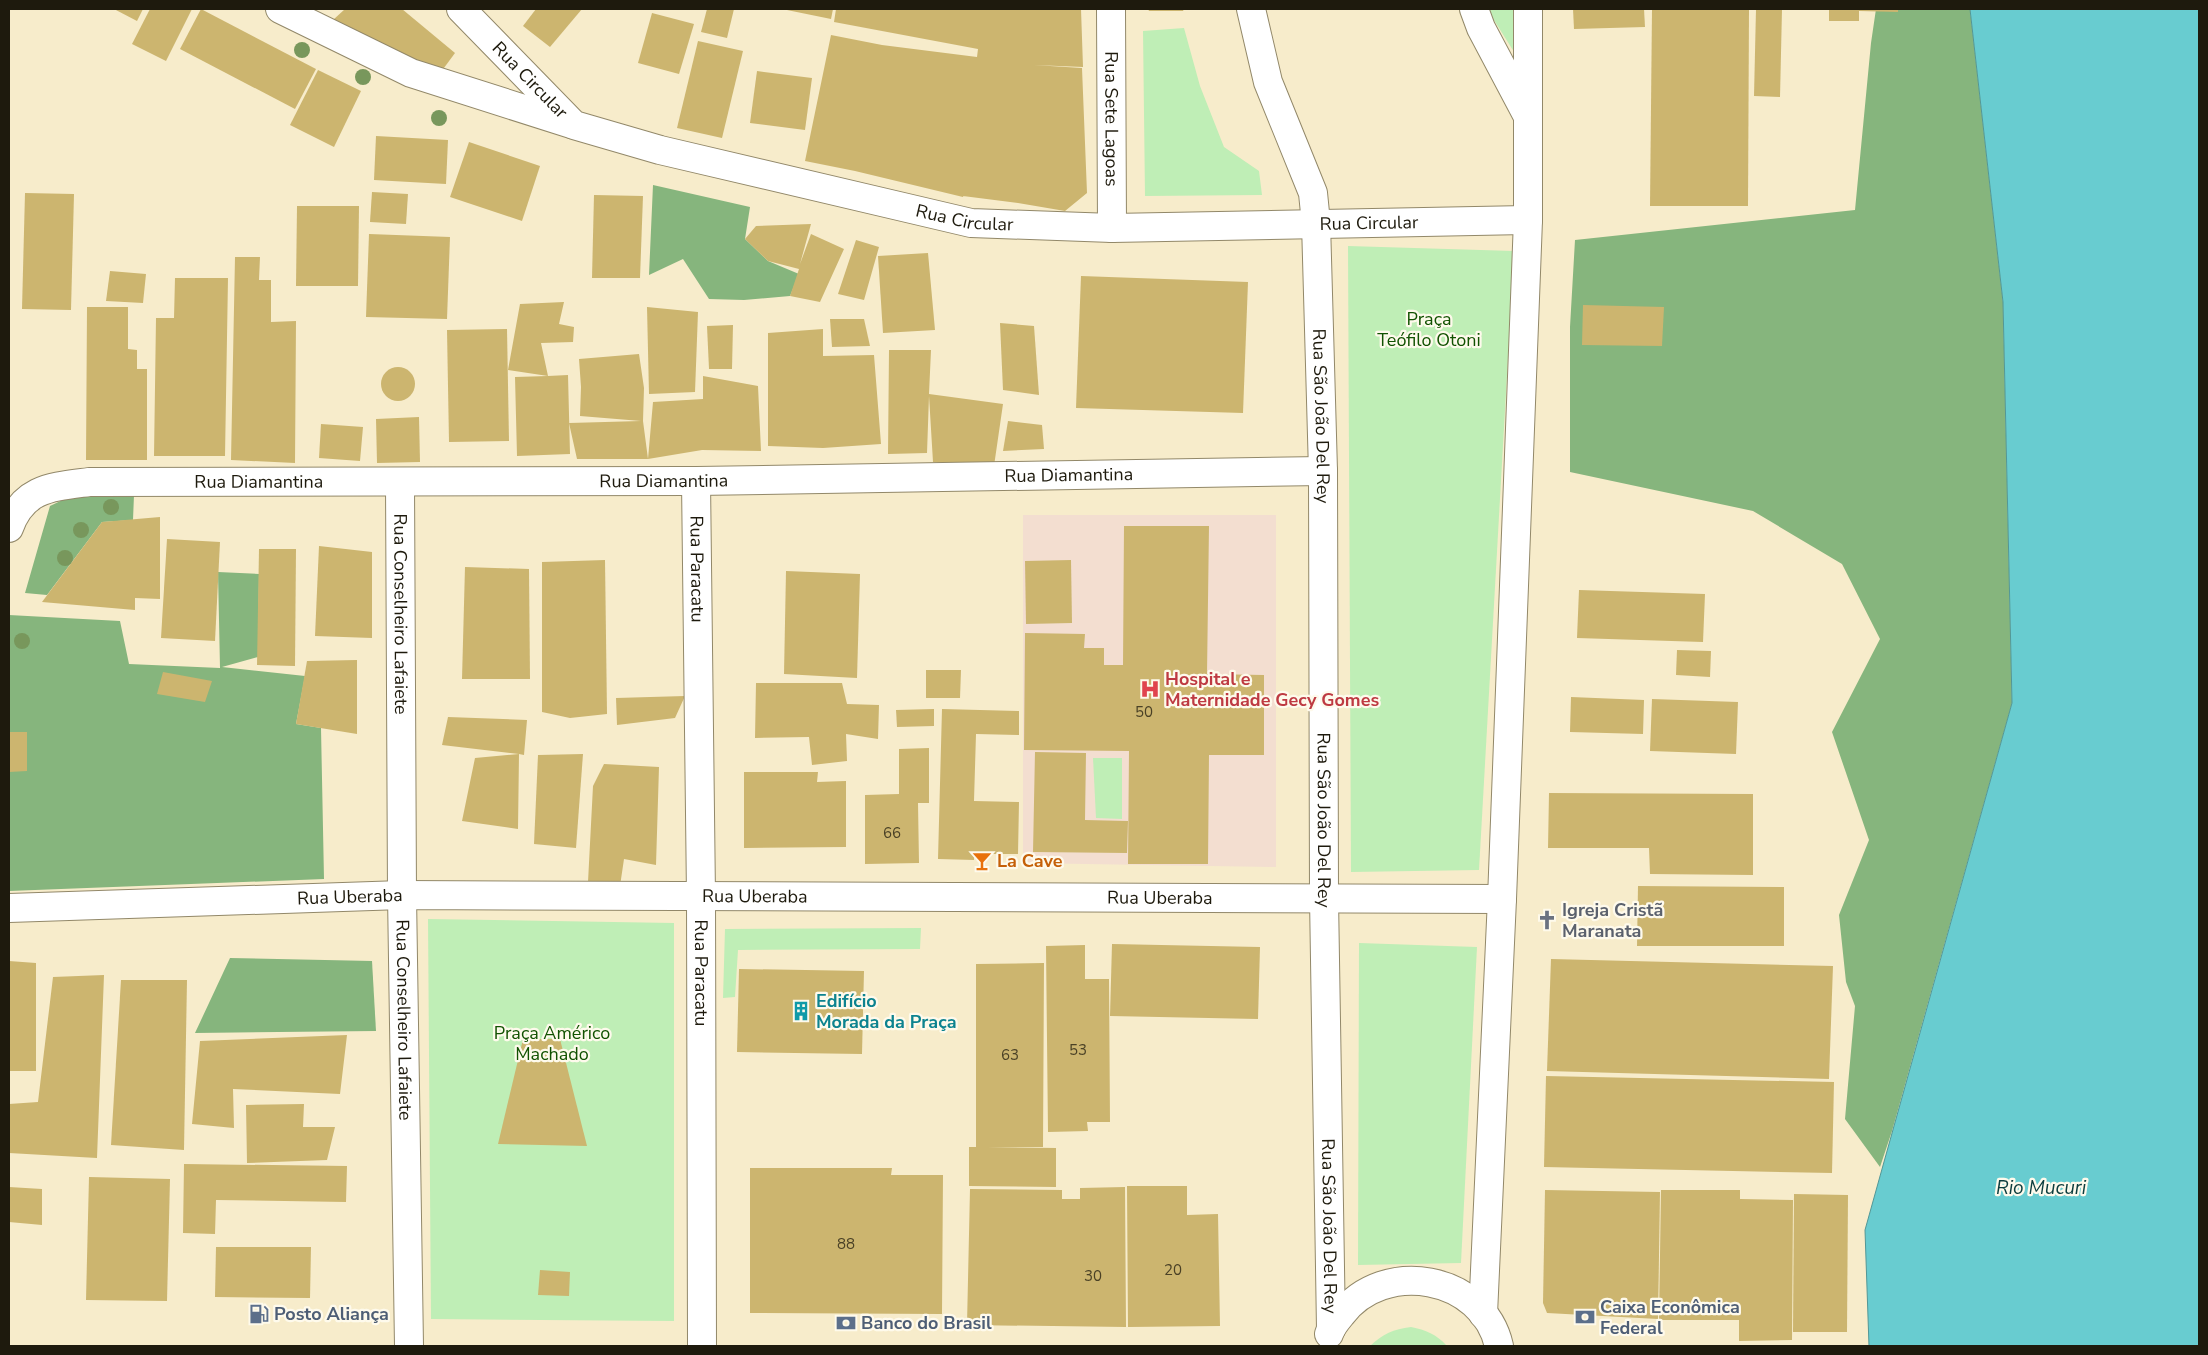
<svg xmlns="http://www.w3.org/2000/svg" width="2208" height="1355" viewBox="0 0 2208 1355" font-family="'Nunito Sans',sans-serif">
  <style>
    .medical { fill: #f3ded0 }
    .green { fill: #bfeeb6 }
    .forest { fill: #86b57d }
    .water { fill: #68ccd0; stroke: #529796 }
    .building { fill: #ccb56f }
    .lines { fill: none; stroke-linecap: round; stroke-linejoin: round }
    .minor-casing { stroke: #928869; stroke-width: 30 }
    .major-casing { stroke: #928869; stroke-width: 30 }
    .minor { stroke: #fff; stroke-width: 28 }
    .major { stroke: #fff; stroke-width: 28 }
    .tree { fill: #78975c }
    .labels { text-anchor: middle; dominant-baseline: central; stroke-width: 4.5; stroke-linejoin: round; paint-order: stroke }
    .number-label { font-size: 15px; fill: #4a4126 }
    .street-label { font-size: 18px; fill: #1e1a0d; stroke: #fefaec }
    .park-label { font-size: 18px; fill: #115201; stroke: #fefaec }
    .health-label { font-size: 18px; font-weight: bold; fill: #be3a42; stroke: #fefaec; text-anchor: start }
    .food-label { font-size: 18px; font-weight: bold; fill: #c56008; stroke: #fefaec; text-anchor: start }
    .worship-label { font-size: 18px; font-weight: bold; fill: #5b616d; stroke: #fefaec; text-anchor: start }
    .culture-label { font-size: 18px; font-weight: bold; fill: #0d838f; stroke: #fefaec; text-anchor: start }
    .service-label { font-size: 18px; font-weight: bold; fill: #4e5e75; stroke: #fefaec; text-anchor: start }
    .water-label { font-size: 19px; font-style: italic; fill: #0c3d3e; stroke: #fefaec }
  </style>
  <rect width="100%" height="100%" fill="#f7eccb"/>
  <path class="medical" d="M1023,515H1276V867L1023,863Z"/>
  <g class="green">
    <path d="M1487,9H1516V55Z"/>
    <path d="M1184,28L1200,86L1224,147L1259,171L1262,195L1145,196L1143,31Z"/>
    <path d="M1348,246L1514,251L1479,870L1351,872Z"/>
    <path d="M1093,758H1122V819L1096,818Z"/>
    <path d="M428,919L674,923V1321L431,1319Z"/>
    <path d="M921,928L920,949L738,950L735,997L723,998L725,929Z"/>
    <path d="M1359,943L1477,947L1461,1263L1358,1265Z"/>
    <path d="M1411,1327C1426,1330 1436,1334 1447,1346H1370C1383,1334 1393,1329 1411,1327Z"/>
  </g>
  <g class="forest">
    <path d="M1876,9H1970L2003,302L2012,703L1892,1131L1880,1167L1845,1119L1855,1006L1846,982L1839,915L1869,840L1832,732L1880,639L1842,564L1753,511L1570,472V327L1575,240L1855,210L1871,43Z"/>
    <path d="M653,185L750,207L745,239L768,261L799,274L790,296L744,300L709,299L683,259L649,275Z"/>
    <path d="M75,494L134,495L133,520L102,522L47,595L25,593L50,506Z"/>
    <path d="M218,572L259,574L258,657L222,667L305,676L296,724L321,728L324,879L9,891V615L120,621L129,664L220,668Z"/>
    <path d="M230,958L372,961L376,1031L195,1033Z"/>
  </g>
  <path class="water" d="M1970,9H2199V1346H1869L1865,1230L2012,703L2003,302Z"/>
  <g class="building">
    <path d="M114,9H143L137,21Z"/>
    <path d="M150,9H192L166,61L132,44Z"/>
    <path d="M201,9L316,69L295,109L180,49Z"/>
    <path d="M345,9H402L455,53L438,76L333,20Z"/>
    <path d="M536,9H582L550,47L523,26Z"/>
    <path d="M707,9H734L727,38L701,32Z"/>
    <path d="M782,9H833L831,19Z"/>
    <path d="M836,9H1081L1083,67L1034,65L1082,68L1087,193L1065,211L1018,203L963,196L966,167L963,197L855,171L805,161L831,35L882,45L977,57L978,49L834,22Z"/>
    <path d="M1148,9H1184L1183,11H1149Z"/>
    <path d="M1573,9H1644L1645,27L1574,29Z"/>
    <path d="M1652,9H1749L1748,206H1650Z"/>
    <path d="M1756,9H1782L1780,97L1754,96Z"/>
    <path d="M1829,9H1898V12L1859,11V21H1829Z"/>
    <path d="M652,13L694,24L679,74L638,63Z"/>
    <path d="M698,41L743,51L722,138L677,128Z"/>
    <path d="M318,70L361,91L334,147L290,125Z"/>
    <path d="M757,71L812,78L805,130L750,123Z"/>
    <path d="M376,136L448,140L446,184L374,180Z"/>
    <path d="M469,142L540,166L522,221L450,197Z"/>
    <path d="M372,192L408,194L406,224L370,222Z"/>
    <path d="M25,193L74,194L71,310L22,309Z"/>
    <path d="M594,195L643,196L640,278H592Z"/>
    <path d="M297,206H359L358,286H296Z"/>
    <path d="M811,224L800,264L811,234L844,249L820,302L790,296L799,269L768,261L745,239L756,226Z"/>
    <path d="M369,234L450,237L447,319L366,317Z"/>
    <path d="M856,240L879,247L864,300L838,294Z"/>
    <path d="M928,253L935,330L883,333L878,256Z"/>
    <path d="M235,257H260L259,280H271V322L296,321L295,463L231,460Z"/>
    <path d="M110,271L146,274L143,303L106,301Z"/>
    <path d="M1081,276L1248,282L1243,413L1076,408Z"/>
    <path d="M175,278H228L225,456H154L156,318H174Z"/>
    <path d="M564,302L559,324L574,327L573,342L541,343L548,376L568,375L570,454L517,456L515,377L548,376L508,370L520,304Z"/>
    <path d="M1583,305L1664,307L1662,346L1582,345Z"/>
    <path d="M87,307H128V349L137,350V369H147V460H86Z"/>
    <path d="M647,307L698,312L695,392L649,394Z"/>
    <path d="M830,319H864L870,346L832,347Z"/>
    <path d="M1000,323L1034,326L1039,395L1003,390Z"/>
    <path d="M733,325L732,369H709L707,326Z"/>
    <path d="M507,329L509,441L449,442L447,330Z"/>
    <path d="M823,329V356L874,355L881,444L823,448L768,446V333Z"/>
    <path d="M889,350H931L929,394L1003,404L994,466L933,462L929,396L927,453L888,454Z"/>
    <path d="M639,354L644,388L643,421L648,459L653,402L703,399V376L758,386L761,451L702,450L648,459H577L569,423L641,421L580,416L581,387L579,359Z"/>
    <circle cx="398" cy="384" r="17"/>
    <path d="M419,417L420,462L377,463L376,419Z"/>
    <path d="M1008,421L1042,425L1044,449L1003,451Z"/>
    <path d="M321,424L363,427L360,461L319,458Z"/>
    <path d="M160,517V599L135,598V610L42,602L102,522Z"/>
    <path d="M1124,526H1209L1207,674L1264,675V755H1209L1208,864H1128L1129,751L1024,750L1025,633L1085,634L1084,648H1104V665H1123Z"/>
    <path d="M167,539L220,542L215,641L161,638Z"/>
    <path d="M319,546L372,552V638L315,636Z"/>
    <path d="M259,549H296L295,666L257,665Z"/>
    <path d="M605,560L607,714L570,718L542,712V562Z"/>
    <path d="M1071,560L1072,623L1026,624L1025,561Z"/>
    <path d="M465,567L529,569L530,679H462Z"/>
    <path d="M786,571L860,574L857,678L784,674Z"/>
    <path d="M1579,590L1705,594L1703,642L1577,638Z"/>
    <path d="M1677,650L1711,651L1710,677L1676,675Z"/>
    <path d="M357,660V734L296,724L307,661Z"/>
    <path d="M926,670H961L960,698H926Z"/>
    <path d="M163,672L212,681L205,702L157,694Z"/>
    <path d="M756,683H842L847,704L879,705L878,739L846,734L847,761L812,765L809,737L755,738Z"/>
    <path d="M685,696L675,718L617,725L616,698Z"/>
    <path d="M1571,697L1644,700L1643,734L1570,732Z"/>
    <path d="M1652,699L1738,702L1736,754L1650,751Z"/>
    <path d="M934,709V726L897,727L896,710Z"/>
    <path d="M942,709L1019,711V735L976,734L974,801L1019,802L1018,854H974V860L938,859Z"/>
    <path d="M448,717L527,720L524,755L519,754L518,829L462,821L475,758L519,754L442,745Z"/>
    <path d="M9,732H27V771L9,772Z"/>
    <path d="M929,748V803H918L919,863L865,864V795L899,794V749Z"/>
    <path d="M1035,752L1086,753L1085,820L1128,821L1127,853L1033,852Z"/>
    <path d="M583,754L576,848L534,844L538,755Z"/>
    <path d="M604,764L659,767L656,865L624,859L620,886L588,882L593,786Z"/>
    <path d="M744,772H818L817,782L846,781V847L744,848Z"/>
    <path d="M1549,793L1753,794V875L1650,874L1649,848H1548Z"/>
    <path d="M1638,886L1784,887V946H1637Z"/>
    <path d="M1112,944L1260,947L1258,1019L1110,1016Z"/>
    <path d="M1085,945V979H1109L1110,1122H1087L1088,1131L1048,1132L1046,946Z"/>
    <path d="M1551,959L1833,966L1829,1079L1547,1071Z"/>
    <path d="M9,961L36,963V1071H9Z"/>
    <path d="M1044,963L1043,1147H987L1056,1148V1187L969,1186V1147H976V964Z"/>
    <path d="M739,969L864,971L862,1054L737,1052Z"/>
    <path d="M104,975L97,1158L9,1153V1104L38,1102L53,977Z"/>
    <path d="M121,980H187L184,1150L111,1145Z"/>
    <path d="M347,1035L340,1094L233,1089L234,1128L192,1124L200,1041Z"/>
    <path d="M523,1039H560L587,1146L498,1144Z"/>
    <path d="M1546,1076L1834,1082L1832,1173L1544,1167Z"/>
    <path d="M304,1104L303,1127H335L327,1160L247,1163L246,1105Z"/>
    <path d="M184,1164L347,1166L346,1202L216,1200L215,1234L183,1233Z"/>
    <path d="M750,1168H892L891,1175H943L942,1314L750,1313Z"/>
    <path d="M89,1177L170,1179L167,1301L86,1300Z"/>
    <path d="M1127,1186H1187V1215L1218,1214L1220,1326L1128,1327Z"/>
    <path d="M9,1187L42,1189V1225L9,1222Z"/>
    <path d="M1125,1187L1126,1327L967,1325L970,1189L1062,1190V1199H1080V1188Z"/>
    <path d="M1545,1190L1660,1192L1658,1319L1547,1313L1543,1303Z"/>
    <path d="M1661,1190H1740V1199L1793,1200L1792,1340L1739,1341V1320H1659Z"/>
    <path d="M1794,1194L1848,1195L1847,1332H1793Z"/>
    <path d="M216,1247H311L310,1298L215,1297Z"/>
    <path d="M540,1270L570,1272L569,1296L538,1295Z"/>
  </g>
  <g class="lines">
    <defs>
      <g id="minor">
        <path d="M280,9L411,73L571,124"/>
        <path id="s1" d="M461,9L574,125L660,150L971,223L1112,228L1528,220"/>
        <path id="s2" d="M1111,9L1112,228"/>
        <path d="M1474,9L1481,28L1526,113"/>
        <path id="s3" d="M696,481L701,896L702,1346"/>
        <path id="s4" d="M400,482L402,895L409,1346"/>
        <path id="s5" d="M9,528C23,488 51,487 89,482L696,481L1323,471"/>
        <path id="s6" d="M9,908L402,895L1502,899"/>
        <path d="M1483,1314L1502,899L1528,220V9"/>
      </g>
      <g id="major">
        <path id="s7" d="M1251,9L1268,82L1313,193L1316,223L1323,471L1324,898L1331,1329"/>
        <path d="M1329,1334C1331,1327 1336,1321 1341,1315C1383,1258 1483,1275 1499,1346"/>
      </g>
    </defs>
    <use href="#minor" class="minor-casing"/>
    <use href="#major" class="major-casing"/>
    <use href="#minor" class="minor"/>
    <use href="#major" class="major"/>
  </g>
  <g class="tree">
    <circle cx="302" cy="50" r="8"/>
    <circle cx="363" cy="77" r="8"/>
    <circle cx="439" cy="118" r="8"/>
    <circle cx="111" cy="507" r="8"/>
    <circle cx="81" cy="530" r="8"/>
    <circle cx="65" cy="558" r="8"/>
    <circle cx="22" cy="641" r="8"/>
  </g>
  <defs>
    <symbol id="hospital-bare" viewBox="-9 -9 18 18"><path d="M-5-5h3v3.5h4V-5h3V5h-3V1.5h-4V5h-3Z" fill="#e0444e" stroke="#fefaec" stroke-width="2.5" paint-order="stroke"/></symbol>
    <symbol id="bar-bare" viewBox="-9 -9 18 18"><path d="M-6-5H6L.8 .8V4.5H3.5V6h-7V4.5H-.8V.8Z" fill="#e8710a" stroke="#fefaec" stroke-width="2.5" paint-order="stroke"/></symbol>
    <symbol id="church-bare" viewBox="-9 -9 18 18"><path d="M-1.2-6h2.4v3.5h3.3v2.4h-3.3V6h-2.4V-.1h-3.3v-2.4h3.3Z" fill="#6b7280" stroke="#fefaec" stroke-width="2.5" paint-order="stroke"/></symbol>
    <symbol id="building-bare" viewBox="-9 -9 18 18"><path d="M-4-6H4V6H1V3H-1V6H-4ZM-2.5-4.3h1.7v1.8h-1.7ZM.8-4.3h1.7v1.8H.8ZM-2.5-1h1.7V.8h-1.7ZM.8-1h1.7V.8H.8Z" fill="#0f9aa8" stroke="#fefaec" stroke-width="2.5" paint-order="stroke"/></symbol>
    <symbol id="fuel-bare" viewBox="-9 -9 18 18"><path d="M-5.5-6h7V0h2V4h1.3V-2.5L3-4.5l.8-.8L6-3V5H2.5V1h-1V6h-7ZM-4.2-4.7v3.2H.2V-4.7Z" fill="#5c6f8a" stroke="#fefaec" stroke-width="2.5" paint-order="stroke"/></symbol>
    <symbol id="bank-bare" viewBox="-9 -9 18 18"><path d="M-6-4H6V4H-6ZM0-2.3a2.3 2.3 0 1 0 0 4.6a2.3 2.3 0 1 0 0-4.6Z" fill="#5c6f8a" stroke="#fefaec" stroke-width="2.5" paint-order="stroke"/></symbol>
  </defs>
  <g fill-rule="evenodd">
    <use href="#hospital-bare" x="1136" y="675" width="28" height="28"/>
    <use href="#bar-bare" x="968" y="847" width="28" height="28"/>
    <use href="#church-bare" x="1533" y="906" width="28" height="28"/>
    <use href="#building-bare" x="787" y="997" width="28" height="28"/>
    <use href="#fuel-bare" x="245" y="1300" width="28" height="28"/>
    <use href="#bank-bare" x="1571" y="1303" width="28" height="28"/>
    <use href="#bank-bare" x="832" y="1309" width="28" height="28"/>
  </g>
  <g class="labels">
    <g class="number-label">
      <text x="1144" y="712">50</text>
      <text x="892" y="833">66</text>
      <text x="1078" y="1050">53</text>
      <text x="1010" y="1055">63</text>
      <text x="846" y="1244">88</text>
      <text x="1173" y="1270">20</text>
      <text x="1093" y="1276">30</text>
    </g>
    <g class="street-label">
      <text stroke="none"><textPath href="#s1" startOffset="99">Rua Circular</textPath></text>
      <text stroke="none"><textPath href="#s2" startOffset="110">Rua Sete Lagoas</textPath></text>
      <text stroke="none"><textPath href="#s1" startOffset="564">Rua Circular</textPath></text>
      <text stroke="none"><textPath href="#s1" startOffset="969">Rua Circular</textPath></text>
      <text stroke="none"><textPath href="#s7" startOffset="418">Rua São João Del Rey</textPath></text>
      <text stroke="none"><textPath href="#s5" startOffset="1079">Rua Diamantina</textPath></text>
      <text stroke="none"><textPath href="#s5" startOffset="674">Rua Diamantina</textPath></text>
      <text stroke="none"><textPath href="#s5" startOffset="269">Rua Diamantina</textPath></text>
      <text stroke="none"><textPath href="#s3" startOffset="88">Rua Paracatu</textPath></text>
      <text stroke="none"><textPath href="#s4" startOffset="132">Rua Conselheiro Lafaiete</textPath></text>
      <text stroke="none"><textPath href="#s7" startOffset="822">Rua São João Del Rey</textPath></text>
      <text stroke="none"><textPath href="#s6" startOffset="746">Rua Uberaba</textPath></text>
      <text stroke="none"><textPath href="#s6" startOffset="341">Rua Uberaba</textPath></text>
      <text stroke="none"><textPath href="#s6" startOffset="1151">Rua Uberaba</textPath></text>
      <text stroke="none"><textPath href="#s3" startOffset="492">Rua Paracatu</textPath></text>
      <text stroke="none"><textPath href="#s4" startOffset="538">Rua Conselheiro Lafaiete</textPath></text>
      <text stroke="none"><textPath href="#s7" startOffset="1228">Rua São João Del Rey</textPath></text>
    </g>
    <g class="park-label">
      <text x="1429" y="319">Praça<tspan x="1429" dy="21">Teófilo Otoni</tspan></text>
      <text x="552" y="1033">Praça Américo<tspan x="552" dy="21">Machado</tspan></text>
    </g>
    <g class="health-label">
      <text x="1165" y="679">Hospital e<tspan x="1165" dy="21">Maternidade Gecy Gomes</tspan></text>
    </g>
    <g class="food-label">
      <text x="997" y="861">La Cave</text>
    </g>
    <g class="worship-label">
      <text x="1562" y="910">Igreja Cristã<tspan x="1562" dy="21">Maranata</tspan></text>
    </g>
    <g class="culture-label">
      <text x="816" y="1001">Edifício<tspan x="816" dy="21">Morada da Praça</tspan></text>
    </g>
    <g class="service-label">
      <text x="1600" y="1307">Caixa Econômica<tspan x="1600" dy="21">Federal</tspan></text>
      <text x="274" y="1314">Posto Aliança</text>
      <text x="861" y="1323">Banco do Brasil</text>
    </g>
    <g class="water-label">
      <text x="2041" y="1188">Rio Mucuri</text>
    </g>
  </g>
  <rect width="2208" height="1355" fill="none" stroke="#1e1a0d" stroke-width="20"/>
</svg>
